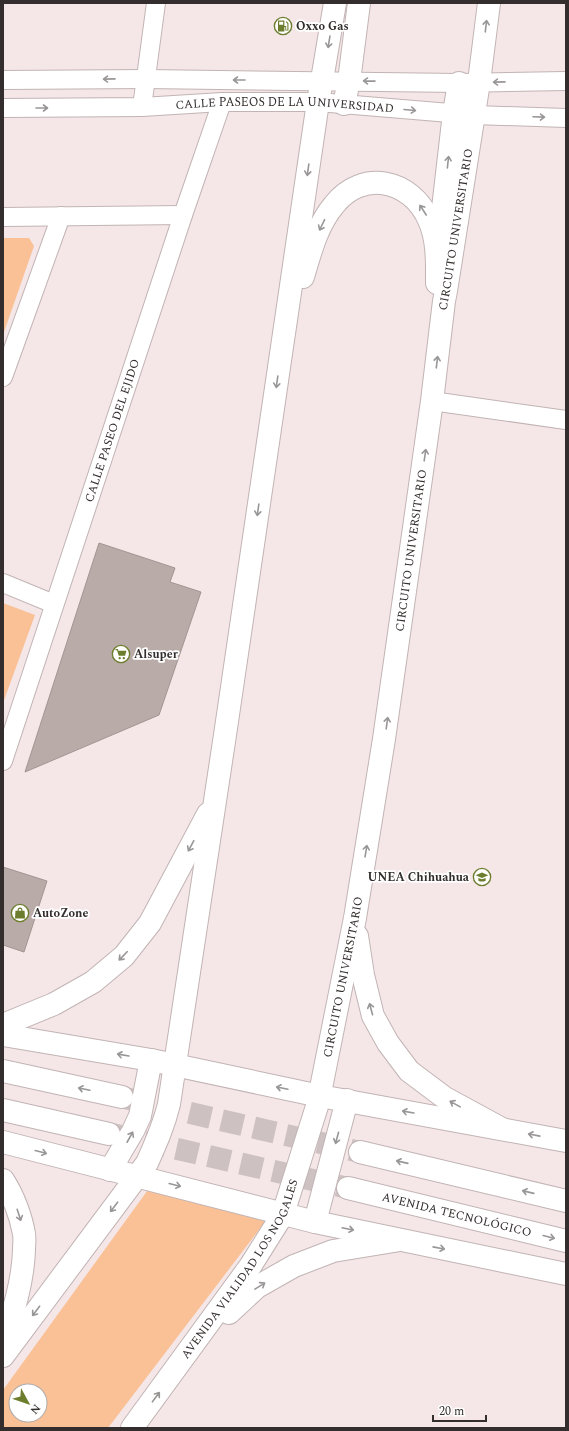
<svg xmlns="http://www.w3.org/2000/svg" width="569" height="1431" viewBox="0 0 569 1431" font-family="Spectral,serif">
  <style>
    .green { fill: #fac196; fill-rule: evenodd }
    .building { fill: #b9aba7; stroke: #a29591 }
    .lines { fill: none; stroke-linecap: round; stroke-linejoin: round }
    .primary-tunnel { stroke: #cec1c2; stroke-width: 22; stroke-dasharray: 22 11; stroke-linecap: butt }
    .minor-casing { stroke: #c2b4b4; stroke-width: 20 }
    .secondary-casing { stroke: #c2b4b4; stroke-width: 24 }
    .primary-casing { stroke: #c2b4b4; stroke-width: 24 }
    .trunk-casing { stroke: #c2b4b4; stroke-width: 24 }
    .minor { stroke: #fff; stroke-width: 18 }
    .secondary { stroke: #fff; stroke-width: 22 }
    .primary { stroke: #fff; stroke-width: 22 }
    .trunk { stroke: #fff; stroke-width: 22 }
    .oneway { stroke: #999696 }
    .labels { text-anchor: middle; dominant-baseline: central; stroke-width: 3.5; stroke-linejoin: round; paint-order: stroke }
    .poi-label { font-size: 12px; font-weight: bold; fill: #332d2d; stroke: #fff; text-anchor: start }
    .street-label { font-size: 12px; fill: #332d2d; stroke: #fff }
  </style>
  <rect width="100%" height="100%" fill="#f5e6e7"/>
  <g class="green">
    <path d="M3,238H29L34,246L3,335Z"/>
    <path d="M3,603L35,615L3,703Z"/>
    <path d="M150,1187L268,1218L108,1428H3V1390ZM16,1391H40V1415H16Z"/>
  </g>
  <g class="building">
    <path d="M99,543L175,568L170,582L201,592L159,715L25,772Z"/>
    <path d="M3,867L47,881L24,952L3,945Z"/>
  </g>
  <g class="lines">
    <g class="primary-tunnel">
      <path d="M125,1098L360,1152"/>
      <path d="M112,1134L348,1188"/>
    </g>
    <defs>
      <g id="minor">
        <path d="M3,80L146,79L459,83L566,81"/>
        <path d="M142,107L156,3"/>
        <path id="s1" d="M3,108L142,107L222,102H318L474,115L566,118"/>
        <path d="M3,217L183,215"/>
        <path d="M3,377L61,216"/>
        <path d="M432,401L566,420"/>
        <path d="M3,583L54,604"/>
        <path id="s2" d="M3,761L183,215L222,102"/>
      </g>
      <g id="secondary">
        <path d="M3,1035L151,1060L320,1096L566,1141"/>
        <path d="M3,1142L315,1222L566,1274"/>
        <path d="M110,1170L133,1131L140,1116L151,1060"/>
        <path d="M315,1222L347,1100"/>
      </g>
      <g id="primary">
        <path d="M3,1071L122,1097"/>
        <path d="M3,1110L109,1134"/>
        <path d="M360,1152L566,1201"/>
        <path id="s3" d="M348,1188L566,1241"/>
      </g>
      <g id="trunk">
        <path d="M344,104L349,81L359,3"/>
        <path d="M439,243L454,113L459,83"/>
        <path d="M303,277C310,253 317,225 334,205C362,169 411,179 429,220C438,240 437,262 437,283"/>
        <path d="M357,936L363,975L373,1016L388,1043L409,1071L445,1098L502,1129"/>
        <path d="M3,1025L54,1004L93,982L124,956L150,923L208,814"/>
        <path d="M3,1180C13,1195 21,1216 24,1234C25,1239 24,1245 24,1250C23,1282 13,1313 3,1343"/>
        <path d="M229,1313L257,1287L294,1266L333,1251L400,1240"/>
        <path d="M3,1356L147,1163C156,1143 164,1125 169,1104L225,735L318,102L322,80L335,3"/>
        <path id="s4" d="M132,1428L251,1265L283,1214L318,1103L355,918L384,739L432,401L444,301L446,291L479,82L489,3"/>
      </g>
    </defs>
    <use href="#minor" class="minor-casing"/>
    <use href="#secondary" class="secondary-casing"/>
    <use href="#primary" class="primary-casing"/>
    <use href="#trunk" class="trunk-casing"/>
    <use href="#minor" class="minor"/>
    <use href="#secondary" class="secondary"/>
    <use href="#primary" class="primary"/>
    <use href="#trunk" class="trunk"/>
  </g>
  <defs><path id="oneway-shaft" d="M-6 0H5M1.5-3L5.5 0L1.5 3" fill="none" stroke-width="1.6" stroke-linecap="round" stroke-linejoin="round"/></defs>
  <g class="oneway">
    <use href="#oneway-shaft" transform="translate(486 26) rotate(-83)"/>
    <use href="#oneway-shaft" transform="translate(329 42) rotate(99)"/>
    <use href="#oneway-shaft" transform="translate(109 79) rotate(179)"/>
    <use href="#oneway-shaft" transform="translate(239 80) rotate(-180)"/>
    <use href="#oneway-shaft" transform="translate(369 81) rotate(-179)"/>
    <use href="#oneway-shaft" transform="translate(499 82) rotate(179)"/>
    <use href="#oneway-shaft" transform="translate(42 108)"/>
    <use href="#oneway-shaft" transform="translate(410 110) rotate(5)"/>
    <use href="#oneway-shaft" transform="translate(539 117) rotate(2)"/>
    <use href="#oneway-shaft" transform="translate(448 162) rotate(-84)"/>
    <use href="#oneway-shaft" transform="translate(308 170) rotate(98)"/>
    <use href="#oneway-shaft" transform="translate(423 210) rotate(-123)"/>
    <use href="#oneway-shaft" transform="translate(322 225) rotate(116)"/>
    <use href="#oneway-shaft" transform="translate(437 362) rotate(-83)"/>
    <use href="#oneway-shaft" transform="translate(277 382) rotate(98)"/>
    <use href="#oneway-shaft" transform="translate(425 455) rotate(-82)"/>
    <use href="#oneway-shaft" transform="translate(258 510) rotate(98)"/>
    <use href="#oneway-shaft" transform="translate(387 723) rotate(-82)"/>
    <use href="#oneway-shaft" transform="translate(191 846) rotate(118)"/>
    <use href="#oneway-shaft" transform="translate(366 851) rotate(-81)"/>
    <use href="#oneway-shaft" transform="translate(123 956) rotate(134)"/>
    <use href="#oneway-shaft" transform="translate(371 1009) rotate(-105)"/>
    <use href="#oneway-shaft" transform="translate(123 1055) rotate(-170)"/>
    <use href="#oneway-shaft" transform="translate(282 1088) rotate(-168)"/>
    <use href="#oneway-shaft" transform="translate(84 1089) rotate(-168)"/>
    <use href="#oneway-shaft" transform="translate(455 1104) rotate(-151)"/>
    <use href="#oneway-shaft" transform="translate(408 1112) rotate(-170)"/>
    <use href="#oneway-shaft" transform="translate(534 1135) rotate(-169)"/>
    <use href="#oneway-shaft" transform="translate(130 1137) rotate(-61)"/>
    <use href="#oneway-shaft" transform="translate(337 1138) rotate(105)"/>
    <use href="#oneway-shaft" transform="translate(41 1152) rotate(15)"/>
    <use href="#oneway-shaft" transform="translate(402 1162) rotate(-167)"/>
    <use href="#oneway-shaft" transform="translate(175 1185) rotate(14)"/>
    <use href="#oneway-shaft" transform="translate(528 1192) rotate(-167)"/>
    <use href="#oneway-shaft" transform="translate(114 1207) rotate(127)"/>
    <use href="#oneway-shaft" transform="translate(19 1215) rotate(72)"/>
    <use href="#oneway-shaft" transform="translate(348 1229) rotate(12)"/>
    <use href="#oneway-shaft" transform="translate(549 1237) rotate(14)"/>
    <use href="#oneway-shaft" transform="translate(439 1248) rotate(11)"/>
    <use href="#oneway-shaft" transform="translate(260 1286) rotate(-32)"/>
    <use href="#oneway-shaft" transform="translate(36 1311) rotate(127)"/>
    <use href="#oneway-shaft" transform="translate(156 1397) rotate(-53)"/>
  </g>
  <defs>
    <symbol id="fuel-ring" viewBox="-11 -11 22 22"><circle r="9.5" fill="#fff" stroke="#6c7e2e" stroke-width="1.5"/><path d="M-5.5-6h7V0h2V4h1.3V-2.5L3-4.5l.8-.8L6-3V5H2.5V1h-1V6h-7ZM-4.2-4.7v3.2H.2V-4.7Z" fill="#6c7e2e"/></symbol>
    <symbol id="supermarket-ring" viewBox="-11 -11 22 22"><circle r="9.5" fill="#fff" stroke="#6c7e2e" stroke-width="1.5"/><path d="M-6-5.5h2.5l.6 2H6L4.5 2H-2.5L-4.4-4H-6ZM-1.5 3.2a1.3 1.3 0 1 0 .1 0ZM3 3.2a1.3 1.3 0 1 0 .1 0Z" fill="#6c7e2e"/></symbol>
    <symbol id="university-ring" viewBox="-11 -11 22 22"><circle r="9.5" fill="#fff" stroke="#6c7e2e" stroke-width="1.5"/><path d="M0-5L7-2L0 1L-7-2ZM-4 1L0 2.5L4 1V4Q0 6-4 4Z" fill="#6c7e2e"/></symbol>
    <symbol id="shop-ring" viewBox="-11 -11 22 22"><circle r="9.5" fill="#fff" stroke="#6c7e2e" stroke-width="1.5"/><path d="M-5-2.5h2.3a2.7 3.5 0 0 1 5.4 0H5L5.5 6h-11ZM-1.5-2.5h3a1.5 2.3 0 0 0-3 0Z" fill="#6c7e2e"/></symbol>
  </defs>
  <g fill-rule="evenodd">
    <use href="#fuel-ring" x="273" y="16" width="20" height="20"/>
    <use href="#supermarket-ring" x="111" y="644" width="20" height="20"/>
    <use href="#university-ring" x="472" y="867" width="20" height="20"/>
    <use href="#shop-ring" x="10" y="903" width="20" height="20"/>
  </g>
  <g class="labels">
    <g class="poi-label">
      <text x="296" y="26">Oxxo Gas</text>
      <text x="134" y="654">Alsuper</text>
      <text x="469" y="877" text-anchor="end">UNEA Chihuahua</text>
      <text x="33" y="913">AutoZone</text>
    </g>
    <g class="street-label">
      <text stroke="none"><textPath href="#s1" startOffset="282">CALLE PASEOS DE LA UNIVERSIDAD</textPath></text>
      <text stroke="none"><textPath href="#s4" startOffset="1263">CIRCUITO UNIVERSITARIO</textPath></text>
      <text stroke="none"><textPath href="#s2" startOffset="348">CALLE PASEO DEL EJIDO</textPath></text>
      <text stroke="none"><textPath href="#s4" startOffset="939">CIRCUITO UNIVERSITARIO</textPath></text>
      <text stroke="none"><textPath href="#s4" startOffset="507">CIRCUITO UNIVERSITARIO</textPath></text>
      <text stroke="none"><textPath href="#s3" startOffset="112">AVENIDA TECNOLÓGICO</textPath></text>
      <text stroke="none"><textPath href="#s4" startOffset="193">AVENIDA VIALIDAD LOS NOGALES</textPath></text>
    </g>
  </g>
  <rect width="569" height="1431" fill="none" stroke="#332d2d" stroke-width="8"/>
  <g transform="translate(28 1403) rotate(130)"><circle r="19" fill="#ffffff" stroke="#adabab"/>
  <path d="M0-3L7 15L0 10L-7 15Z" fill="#6c7e2e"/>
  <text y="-6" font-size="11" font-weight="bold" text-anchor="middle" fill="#332d2d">N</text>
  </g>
  <path d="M433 1415v6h53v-6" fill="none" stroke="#332d2d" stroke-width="2"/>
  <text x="439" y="1415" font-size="12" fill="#332d2d" stroke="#ffffff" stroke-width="3" paint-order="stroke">20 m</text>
</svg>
